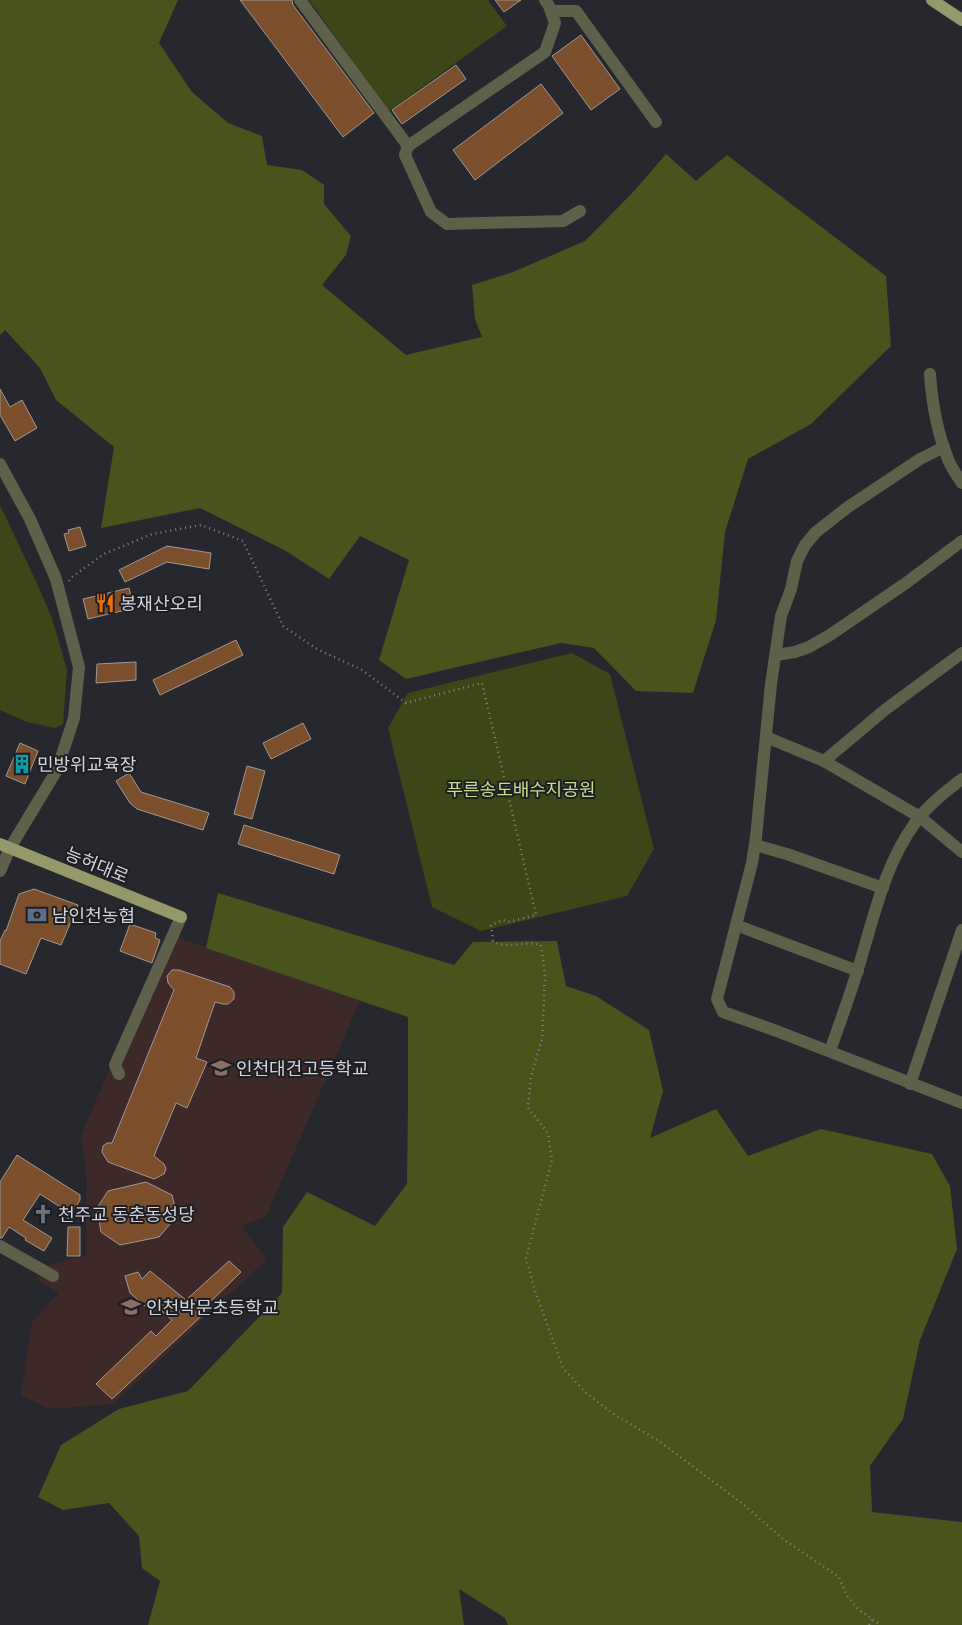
<svg xmlns="http://www.w3.org/2000/svg" width="962" height="1625" viewBox="0 0 962 1625" font-family="'IBM Plex Sans','Noto Sans KR',sans-serif">
  <style>
    .education { fill: #3d2928 }
    .green { fill: #3d4617 }
    .forest { fill: #49531c }
    .building { fill: #7b4f2b; stroke: #9f9892 }
    .lines { fill: none; stroke-linecap: round; stroke-linejoin: round }
    .path { stroke: #838389; stroke-width: 2.5; stroke-dasharray: 1 4; stroke-linecap: butt }
    .minor { stroke: #5f6049; stroke-width: 12 }
    .major { stroke: #959868; stroke-width: 12 }
    .labels { text-anchor: middle; dominant-baseline: central; stroke-width: 4; stroke-linejoin: round; paint-order: stroke }
    .poi-label { font-size: 18px; fill: #d3d3d8; stroke: #1d1e24; text-anchor: start }
    .park-label { font-size: 18px; fill: #c9db88; stroke: #1d1e24 }
    .street-label { font-size: 18px; fill: #d3d3d8; stroke: #1d1e24 }
  </style>
  <rect width="100%" height="100%" fill="#27272e"/>
  <path class="education" d="M168,934L360,1001L266,1217L241,1226L267,1259L114,1404L49,1409L21,1395L32,1321L59,1293L36,1279L50,1264L86,1256L87,1181L81,1135Z"/>
  <g class="green">
    <path d="M309,0H488L507,26L389,111Z"/>
    <path d="M0,505L35,579L52,618L67,670L63,724L55,728L27,722L0,710Z"/>
    <path d="M572,653L610,674L654,849L627,896L481,931L432,907L388,728L408,693Z"/>
  </g>
  <g class="forest">
    <path d="M0,0H178L159,43L192,92L228,123L262,136L267,165L302,170L324,185V204L351,236L346,255L322,285L406,355L482,337L475,319L472,285L513,272L585,241L635,190L666,154L696,181L727,155L886,276L891,346L811,424L748,459L725,532L716,620L693,693L636,691L594,648L561,643L406,679L379,660L409,560L360,536L329,579L286,551L200,508L101,528L114,447L56,400L40,368L5,330L0,335Z"/>
    <path d="M218,893L454,965L473,942L557,941L566,986L596,996L649,1030L663,1091L650,1138L716,1109L748,1156L821,1129L932,1154L950,1186L957,1249L920,1340L903,1419L870,1466L872,1512L962,1522V1625H508L505,1618L459,1589L464,1625H148L160,1581L142,1568L139,1536L109,1503L63,1510L38,1497L61,1445L119,1409L188,1391L282,1293L283,1227L307,1192L375,1226L407,1184L408,1101V1017L206,948Z"/>
  </g>
  <g class="building">
    <path d="M240,0H292L293,5L374,113L343,137Z"/>
    <path d="M495,0H521L504,12Z"/>
    <path d="M581,35L620,89L591,110L552,56Z"/>
    <path d="M456,65L466,79L402,124L392,110Z"/>
    <path d="M541,84L563,113L475,180L453,150Z"/>
    <path d="M0,389L10,407L22,400L37,428L15,441L0,415Z"/>
    <path d="M80,527L86,546L69,551L64,534L69,533L68,530Z"/>
    <path d="M167,546L211,553L209,569L167,562L125,582L119,570Z"/>
    <path d="M129,588L134,608L88,619L83,599Z"/>
    <path d="M236,640L243,655L160,695L153,680Z"/>
    <path d="M136,662V680L96,683L97,664Z"/>
    <path d="M303,723L311,739L271,759L263,743Z"/>
    <path d="M20,743L38,751L25,784L6,776Z"/>
    <path d="M247,766L265,771L252,819L234,814Z"/>
    <path d="M129,773L141,792L209,813L203,830L137,809L130,803L116,781Z"/>
    <path d="M244,825L340,855L334,874L238,844Z"/>
    <path d="M34,889L78,905L61,945L41,938L26,974L0,964V941L5,930L6,931L19,894Z"/>
    <path d="M130,924L156,933L155,938L160,940L152,963L120,951Z"/>
    <path d="M172,970H179L230,987L234,992V999L228,1004H223L215,1002L196,1058L207,1062L187,1108L176,1103L154,1156L164,1164L166,1169L164,1174L154,1179L108,1162L102,1152L103,1146L107,1143H112L174,990L168,983L167,976Z"/>
    <path d="M17,1155L80,1195V1200L68,1219V1212L40,1194L23,1220L52,1238L44,1251L25,1240L26,1238L9,1227L2,1238H0V1182Z"/>
    <path d="M146,1182L172,1195L177,1216L159,1237L120,1245L101,1232L97,1208L108,1191Z"/>
    <path d="M68,1227H80V1256H67Z"/>
    <path d="M229,1261L241,1272L205,1307L208,1310L112,1399L96,1384L151,1331L156,1336L172,1320L150,1301L145,1306L130,1293L125,1276L138,1272L142,1279L150,1271L186,1300Z"/>
  </g>
  <g class="lines">
    <g class="path">
      <path d="M69,581L72,577L104,554L152,534L201,525L243,541L283,626L317,649L362,670L406,703L482,683L536,915L508,922L503,920L491,925L493,941C507,950 526,940 541,945L545,975L542,1039L531,1076L528,1108L548,1133L552,1160L526,1258L535,1291L563,1368L586,1393L615,1415L659,1441L743,1504L783,1539L839,1577L847,1596L859,1610L881,1625"/>
      <path d="M869,1625L873,1619"/>
    </g>
    <g class="minor">
      <path d="M300,0L408,146L545,52L555,23L549,6L545,0"/>
      <path d="M551,11H576L656,122"/>
      <path d="M408,146L405,155L431,212L447,224L563,221L580,211"/>
      <path d="M930,374C932,403 937,432 948,459C951,468 957,475 962,483"/>
      <path d="M944,447L920,459L848,507L816,532L805,545L797,561L791,589L781,616L771,684L756,837L752,863L717,999L723,1012L774,1030L962,1103"/>
      <path d="M0,464L30,519L56,579L79,667L74,718L57,770L10,848L0,871"/>
      <path d="M776,655L795,652L809,647L830,635L906,583L962,541"/>
      <path d="M766,737L824,761L920,817L962,852"/>
      <path d="M824,761L886,709L962,653"/>
      <path d="M755,845L787,854L883,888"/>
      <path d="M736,925L858,971"/>
      <path d="M830,1051C839,1025 849,998 857,972C873,922 883,867 915,823C927,806 945,792 962,779"/>
      <path d="M119,1074L115,1065L181,917"/>
      <path d="M910,1084L962,930"/>
      <path d="M0,1246L53,1276"/>
    </g>
    <g class="major">
      <path d="M932,0L962,20"/>
      <path d="M0,844L181,917"/>
    </g>
  </g>
  <defs>
    <symbol id="restaurant-bare" viewBox="-9 -9 18 18"><path d="M-5-6h1v4h1v-4h1v4h1v-4h1v5L-1.5 .5V6h-2V.5L-5-1ZM5-6V6H3V1.5H1.5Q1.5-4 5-6Z" fill="#e8710a" stroke="#1d1e24" stroke-width="2.5" paint-order="stroke"/></symbol>
    <symbol id="building-bare" viewBox="-9 -9 18 18"><path d="M-4-6H4V6H1V3H-1V6H-4ZM-2.5-4.3h1.7v1.8h-1.7ZM.8-4.3h1.7v1.8H.8ZM-2.5-1h1.7V.8h-1.7ZM.8-1h1.7V.8H.8Z" fill="#0f9aa8" stroke="#1d1e24" stroke-width="2.5" paint-order="stroke"/></symbol>
    <symbol id="bank-bare" viewBox="-9 -9 18 18"><path d="M-6-4H6V4H-6ZM0-2.3a2.3 2.3 0 1 0 0 4.6a2.3 2.3 0 1 0 0-4.6Z" fill="#5c6f8a" stroke="#1d1e24" stroke-width="2.5" paint-order="stroke"/></symbol>
    <symbol id="school-bare" viewBox="-9 -9 18 18"><path d="M0-5L7-2L0 1L-7-2ZM-4 1L0 2.5L4 1V4Q0 6-4 4Z" fill="#8d6e63" stroke="#1d1e24" stroke-width="2.5" paint-order="stroke"/></symbol>
    <symbol id="church-bare" viewBox="-9 -9 18 18"><path d="M-1.2-6h2.4v3.5h3.3v2.4h-3.3V6h-2.4V-.1h-3.3v-2.4h3.3Z" fill="#6b7280" stroke="#1d1e24" stroke-width="2.5" paint-order="stroke"/></symbol>
  </defs>
  <g fill-rule="evenodd">
    <use href="#restaurant-bare" x="91" y="589" width="28" height="28"/>
    <use href="#building-bare" x="8" y="750" width="28" height="28"/>
    <use href="#bank-bare" x="23" y="901" width="28" height="28"/>
    <use href="#school-bare" x="207" y="1054" width="28" height="28"/>
    <use href="#church-bare" x="29" y="1200" width="28" height="28"/>
    <use href="#school-bare" x="117" y="1293" width="28" height="28"/>
  </g>
  <g class="labels">
    <g class="poi-label">
      <text x="120" y="603">봉재산오리</text>
      <text x="37" y="764">민방위교육장</text>
      <text x="52" y="915">남인천농협</text>
      <text x="236" y="1068">인천대건고등학교</text>
      <text x="58" y="1214">천주교 동춘동성당</text>
      <text x="146" y="1307">인천박문초등학교</text>
    </g>
    <g class="park-label">
      <text x="521" y="789">푸른송도배수지공원</text>
    </g>
    <g class="street-label">
      <text transform="translate(97 865) rotate(22)">능허대로</text>
    </g>
  </g>
</svg>
